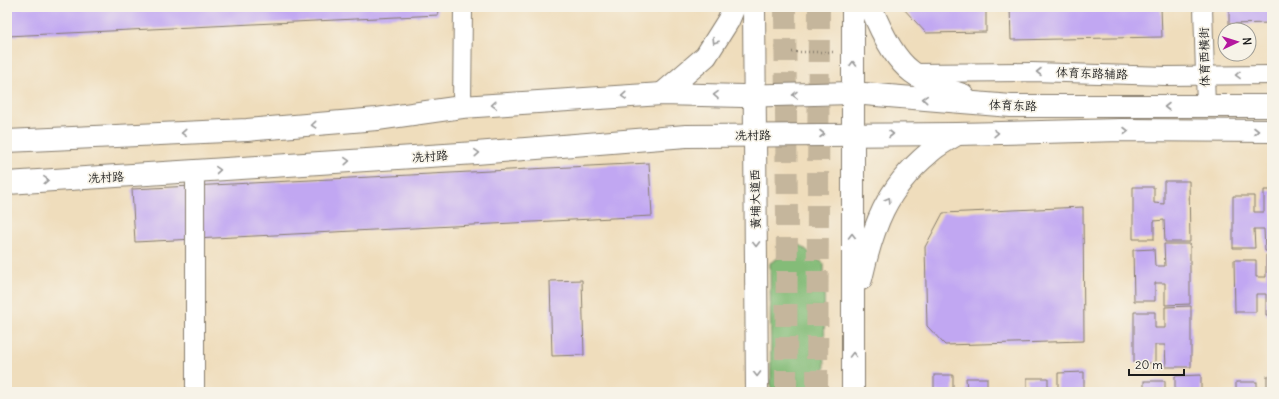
<svg xmlns="http://www.w3.org/2000/svg" width="1279" height="399" viewBox="0 0 1279 399" font-family="Delius,'LXGW WenKai TC',sans-serif">
  <style>
    .forest { fill: #84bc78; stroke: #506c4a }
    .building { fill: #c1a7f2 }
    .lines { fill: none; stroke-linecap: round; stroke-linejoin: round }
    .primary-tunnel { stroke: #c5b69c; stroke-width: 22; stroke-dasharray: 22 11; stroke-linecap: butt }
    .minor-casing { stroke: #867c6c; stroke-width: 20 }
    .secondary-casing { stroke: #867c6c; stroke-width: 24 }
    .path { stroke: #867c6c; stroke-width: 2.5; stroke-dasharray: 1 3; stroke-linecap: butt }
    .minor { stroke: #fff; stroke-width: 18 }
    .secondary { stroke: #fff; stroke-width: 22 }
    .oneway { stroke: #999 }
    .labels { text-anchor: middle; dominant-baseline: central; stroke-width: 3.5; stroke-linejoin: round; paint-order: stroke }
    .street-label { font-size: 12px; fill: #1c1c1c; stroke: #f7f3e8 }
  </style>
  <rect width="100%" height="100%" fill="#f7f3e8"/>
  <filter id="ink" filterUnits="userSpaceOnUse"><feTurbulence type="fractalNoise" baseFrequency=".025" numOctaves="2"/><feDisplacementMap in="SourceGraphic" scale="8" xChannelSelector="R" yChannelSelector="G"/><feConvolveMatrix kernelMatrix="1 2 1 2 8 2 1 2 1" color-interpolation-filters="sRGB"/></filter>
  <filter id="wash" filterUnits="userSpaceOnUse"><feTurbulence type="fractalNoise" baseFrequency=".012" numOctaves="4" result="noise"/><feDisplacementMap in="SourceGraphic" scale="16" xChannelSelector="R" yChannelSelector="G"/><feGaussianBlur stdDeviation="0.9" result="paint"/><feColorMatrix in="noise" values="0 0 0 0 0 0 0 0 0 0 0 0 0 0 0 0 0 1.4 0 .05"/><feComposite in="paint" operator="in"/></filter>
  <g filter="url(#wash)">
    <rect width="100%" height="100%" fill="#efddbc"/>
    <path class="forest" d="M800,245L824,264L825,392H771L770,263Z"/>
    <g id="blocks">
      <g class="building">
        <path d="M7,7H437L438,15L7,36Z"/>
        <path d="M902,7H986V32L926,33Z"/>
        <path d="M1010,7H1161L1162,37L1011,40Z"/>
        <path d="M1229,7H1272V23L1229,24Z"/>
        <path d="M649,163L652,216L135,242L132,189Z"/>
        <path d="M1164,181H1189L1190,242H1165L1164,220L1154,221V239H1133V187H1154V203L1164,204Z"/>
        <path d="M1264,190H1272V251H1265L1264,229H1254L1255,248H1233V196H1254V212H1264Z"/>
        <path d="M1083,207L1084,341L945,345L927,326L925,247L943,213Z"/>
        <path d="M1164,244H1190V304L1165,305V283H1155V301H1134L1133,250L1154,249L1155,266H1165Z"/>
        <path d="M1266,255H1272V315H1266V294H1256V312H1235L1234,260H1256V277H1266Z"/>
        <path d="M582,280L584,355L552,356L550,281Z"/>
        <path d="M1191,306V367H1166L1165,345H1155V363H1134V312H1155V328H1165V307Z"/>
        <path d="M1084,372V392H1058V373Z"/>
        <rect x="934" y="375" width="19" height="17"/>
        <path d="M1201,375V392H1175V376Z"/>
        <rect x="1267" y="376" width="5" height="16"/>
        <path d="M966,378H987V392H967Z"/>
        <rect x="1027" y="378" width="21" height="14"/>
        <rect x="1144" y="381" width="21" height="11"/>
        <rect x="1236" y="382" width="21" height="10"/>
      </g>
    </g>
  </g>
  <g filter="url(#ink)">
    <use href="#blocks" fill-opacity="0" stroke="#867c6c" stroke-width="1"/>
    <g class="lines">
      <g class="primary-tunnel">
        <path d="M785,7L787,218L786,392"/>
        <path d="M817,392L819,7"/>
      </g>
      <defs>
        <g id="minor">
          <path d="M1203,7L1206,107"/>
          <path d="M913,73L1032,72L1166,76L1272,75"/>
          <path d="M462,107L463,7"/>
          <path d="M195,171V392"/>
        </g>
        <g id="secondary">
          <path d="M754,7L757,392"/>
          <path d="M853,7V392"/>
          <path d="M871,7C879,27 894,59 912,72C927,83 946,90 963,95"/>
          <path d="M662,94L706,56L728,21L734,7"/>
          <path d="M7,141L247,130L377,119L462,107L662,94L742,96L852,93L1011,106H1272"/>
          <path d="M7,183L476,153L686,136L957,134L1122,130L1272,131"/>
          <path d="M861,279C873,226 886,189 929,153C937,145 948,140 957,134"/>
        </g>
      </defs>
      <use href="#minor" class="minor-casing"/>
      <use href="#secondary" class="secondary-casing"/>
      <path class="path" d="M792,52H833"/>
      <use href="#minor" class="minor"/>
      <use href="#secondary" class="secondary"/>
    </g>
    <defs><path id="oneway-chevron" d="M-2-3.5L2.5 0L-2 3.5" fill="none" stroke-width="1.6" stroke-linecap="round" stroke-linejoin="round"/></defs>
    <g class="oneway">
      <use href="#oneway-chevron" transform="translate(715 41) rotate(122)"/>
      <use href="#oneway-chevron" transform="translate(853 64) rotate(-90)"/>
      <use href="#oneway-chevron" transform="translate(1039 72) rotate(-180)"/>
      <use href="#oneway-chevron" transform="translate(1238 75) rotate(179)"/>
      <use href="#oneway-chevron" transform="translate(716 95) rotate(-179)"/>
      <use href="#oneway-chevron" transform="translate(795 95) rotate(179)"/>
      <use href="#oneway-chevron" transform="translate(624 96) rotate(176)"/>
      <use href="#oneway-chevron" transform="translate(925 99) rotate(-175)"/>
      <use href="#oneway-chevron" transform="translate(494 105) rotate(176)"/>
      <use href="#oneway-chevron" transform="translate(1167 107) rotate(180)"/>
      <use href="#oneway-chevron" transform="translate(314 125) rotate(175)"/>
      <use href="#oneway-chevron" transform="translate(1126 131)"/>
      <use href="#oneway-chevron" transform="translate(1256 131)"/>
      <use href="#oneway-chevron" transform="translate(184 133) rotate(177)"/>
      <use href="#oneway-chevron" transform="translate(996 133) rotate(-1)"/>
      <use href="#oneway-chevron" transform="translate(822 134)"/>
      <use href="#oneway-chevron" transform="translate(891 134)"/>
      <use href="#oneway-chevron" transform="translate(477 153) rotate(-4)"/>
      <use href="#oneway-chevron" transform="translate(347 161) rotate(-4)"/>
      <use href="#oneway-chevron" transform="translate(218 170) rotate(-4)"/>
      <use href="#oneway-chevron" transform="translate(46 180) rotate(-3)"/>
      <use href="#oneway-chevron" transform="translate(888 200) rotate(-59)"/>
      <use href="#oneway-chevron" transform="translate(852 236) rotate(-90)"/>
      <use href="#oneway-chevron" transform="translate(756 244) rotate(89)"/>
      <use href="#oneway-chevron" transform="translate(853 355) rotate(-90)"/>
      <use href="#oneway-chevron" transform="translate(757 374) rotate(89)"/>
    </g>
  </g>
  <g class="labels">
    <g class="street-label">
      <text transform="translate(1204 57) rotate(-91)">体育西横街</text>
      <text transform="translate(1092 73) rotate(2)">体育东路辅路</text>
      <text transform="translate(1013 105) rotate(2)">体育东路</text>
      <text transform="translate(753 135) rotate(-1)">冼村路</text>
      <text transform="translate(430 156) rotate(-4)">冼村路</text>
      <text transform="translate(106 177) rotate(-3)">冼村路</text>
      <text transform="translate(755 199) rotate(-91)">黄埔大道西</text>
    </g>
  </g>
  <rect width="1279" height="399" fill="none" stroke="#f7f3e8" stroke-width="24"/>
  <g transform="translate(1237 42) rotate(86)"><circle r="19" fill="#f7f3e8" stroke="#9f9d96"/>
  <path d="M0-3L7 15L0 10L-7 15Z" fill="#b5179e"/>
  <text y="-6" font-size="11" font-weight="bold" text-anchor="middle" fill="#1c1c1c">N</text>
  </g>
  <path d="M1129 369v6h55v-6" fill="none" stroke="#1c1c1c" stroke-width="2"/>
  <text x="1135" y="369" font-size="12" fill="#1c1c1c" stroke="#f7f3e8" stroke-width="3" paint-order="stroke">20 m</text>
</svg>
